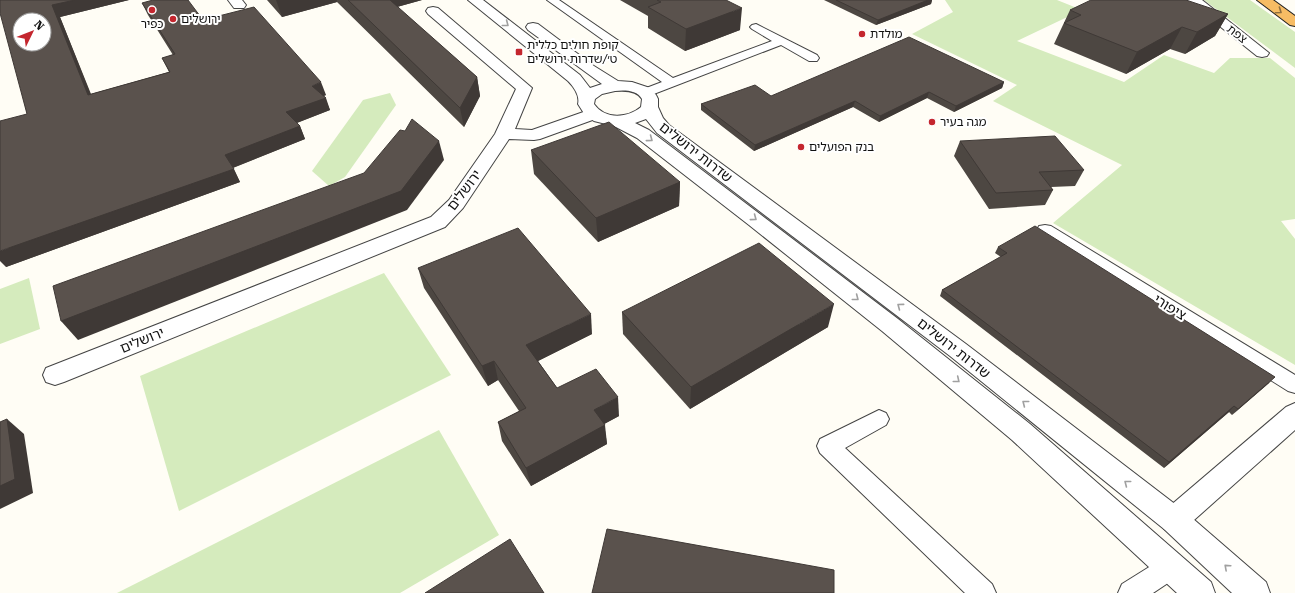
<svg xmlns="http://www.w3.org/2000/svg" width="1295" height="593" viewBox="0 0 1295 593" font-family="'Roboto Serif','Noto Sans Hebrew',serif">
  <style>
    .green { fill: #d5ebbd }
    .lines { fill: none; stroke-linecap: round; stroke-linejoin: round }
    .service-casing { stroke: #444; stroke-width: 2 }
    .minor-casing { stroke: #444; stroke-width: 2 }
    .tertiary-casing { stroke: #444; stroke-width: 2 }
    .trunk-casing { stroke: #222; stroke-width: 2 }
    .service { fill: #fff; fill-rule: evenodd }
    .minor { fill: #fff; fill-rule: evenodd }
    .tertiary { fill: #fff; fill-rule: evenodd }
    .trunk { fill: #f7bc64; fill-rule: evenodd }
    .wall { fill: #4d4742 }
    .shaded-wall { fill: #3f3936 }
    .building { fill: #5a524d; stroke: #3f3936; fill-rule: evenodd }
    .oneway { stroke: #906f3f }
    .oneway2 { stroke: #a0a0a0 }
    .poi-dot { fill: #c4262e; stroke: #fff; stroke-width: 1.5 }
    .labels { text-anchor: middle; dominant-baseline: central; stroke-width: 4; stroke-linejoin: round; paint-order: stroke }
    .far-poi-label { font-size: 12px; fill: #111; stroke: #fff; text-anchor: start }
    .far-street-label { font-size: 12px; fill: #111; stroke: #fff }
    .street-label { font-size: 14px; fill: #111; stroke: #fff }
  </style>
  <rect width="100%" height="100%" fill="#fffdf5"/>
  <g class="green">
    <path d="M945,0H1057L1082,10L1017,41L1124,82L1164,55L1214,73L1230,58H1270L1295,78V219L1281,221L1295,239V365L1053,223L1122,165L993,101L1017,85L912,34L953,12Z"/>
    <path d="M1204,0H1250L1295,32V68Z"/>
    <path d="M390,93L396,105L345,177L329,186L312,171L363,100Z"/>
    <path d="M384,273L451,375L179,511L140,376Z"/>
    <path d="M29,278L40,329L0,344V289Z"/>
    <path d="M439,430L499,535L400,593H117Z"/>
  </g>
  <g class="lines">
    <defs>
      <g id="service">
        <path d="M547,0H559L673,78L772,41L752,29L750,27L752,25L756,24L817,55L819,58L817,61H809L781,45L646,97L641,96L639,93L641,90L662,82Z"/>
        <path d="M1045,225L1051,226L1295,375V393L1288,391L1039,234L1037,230L1039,226Z"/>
        <path d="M879,410L886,413L889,419L886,425L845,448L992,584L996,593H965L820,453L817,446L820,439Z"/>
        <path d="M1171,555L1180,559L1183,567L1180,575L1153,593H1118L1122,584L1162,559Z"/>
      </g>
      <g id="minor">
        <path d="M228,0H242L246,5L244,8H234Z"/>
        <path d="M1187,0H1202L1269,53L1267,56L1262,57L1257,56Z"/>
        <path d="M433,7L438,8L532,88L515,129L532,130L592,109L598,110L600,114L598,118L540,139L534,140L509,139L463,208L445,227L64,382L55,385L46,382L43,375L46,368L431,217L449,200L495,134L516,89L428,14L426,11L428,8Z"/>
        <path d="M1295,403V430L1184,529L1174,533L1164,529L1160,520L1164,511L1286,407Z"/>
      </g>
      <path id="tertiary" d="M468,0H483L580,75L590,88L602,84L528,30L526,27L528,24L533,23L538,24L594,66L618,81L632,82L650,88L656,95L658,99V107L663,118L669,125L966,344L1184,511L1266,582L1270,593H1232L1164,529L950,356L657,133L646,119L635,123L649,130L898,319L1030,424L1211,582L1215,593H1177L1012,440L882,331L749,225L637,138L614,126L594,121L585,115L578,104C580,96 574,87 568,81ZM615,91C625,90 637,90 642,99L641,107C628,118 605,120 594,104L595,99L602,94Z"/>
      <path id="trunk" d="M1257,0H1273L1295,16V26L1290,25Z"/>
    </defs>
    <use href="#service" class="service-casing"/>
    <use href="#minor" class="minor-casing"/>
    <use href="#tertiary" class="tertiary-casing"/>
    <use href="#trunk" class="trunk-casing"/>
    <use href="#service" class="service"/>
    <use href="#minor" class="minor"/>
    <use href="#tertiary" class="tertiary"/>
    <use href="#trunk" class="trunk"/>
  </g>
  <g class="wall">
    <path d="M0,0H129L60,17L91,94L169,72L162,58L173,55L148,15L142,3L203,20L326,95L324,96L330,110L297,123L300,126L305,139L233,168L240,182L6,267L27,114Z"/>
    <path d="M267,0H422L397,7L477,77L480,96L464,127L337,2L282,17Z"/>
    <path d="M620,0H726L740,30L685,51L648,28V16Z"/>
    <path d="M824,0H932L931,4L876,25Z"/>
    <path d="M1070,10L1228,14L1215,36L1185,54L1170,49L1126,74L1054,44Z"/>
    <path d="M1004,82L1002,88L954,112L927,98L879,122L853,107L754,151L701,110V104L771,96Z"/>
    <path d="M960,141L1084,170L1075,186L1051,187L1053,190L1045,205L989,209L954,156Z"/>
    <path d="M531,150L680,182L679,206L598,242L534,174Z"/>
    <path d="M998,247L1269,383L1232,415L1229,412L1164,468L940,296L942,290L1001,257L995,253Z"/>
    <path d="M418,268L592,334L538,361L557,388L619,416L604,424L607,444L531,486L502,441L498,422L519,411L498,380L488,386L424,288Z"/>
    <path d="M622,312L828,327L690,409L623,334Z"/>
  </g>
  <g class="shaded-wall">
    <path d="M75,0H129L60,17L96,108L88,95L52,5Z"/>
    <path d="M276,0H337V2L282,17Z"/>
    <path d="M383,0H422L386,10Z"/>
    <path d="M928,0H932L931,4L876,25L878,20Z"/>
    <path d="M742,8L740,30L685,51L686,29Z"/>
    <path d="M1228,14L1215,36L1185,54L1197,32Z"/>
    <path d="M1182,27L1170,49L1126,74L1137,52Z"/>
    <path d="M477,77L480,96L464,127L460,108Z"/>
    <path d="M321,82L326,95L317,98L312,86Z"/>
    <path d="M1004,82L1002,88L954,112L956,106Z"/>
    <path d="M929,92L927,98L879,122L880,116Z"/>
    <path d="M326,98L330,110L291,125L286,112Z"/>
    <path d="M855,101L853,107L754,151L755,145Z"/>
    <path d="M300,126L305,139L232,168L225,155Z"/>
    <path d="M439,141L444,160L407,210L78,340L61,321Z"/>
    <path d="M234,169L240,182L6,267L0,261V251Z"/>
    <path d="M680,182L679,206L598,242L596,218Z"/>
    <path d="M834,304L828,327L690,409L691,387Z"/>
    <path d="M591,314L592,334L530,365L526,345Z"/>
    <path d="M494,361L498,380L488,386L482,366Z"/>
    <path d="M1275,377L1269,383L1232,415L1238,409Z"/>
    <path d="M618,397L619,416L595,429L594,410Z"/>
    <path d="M1234,406L1229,412L1164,468L1169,462Z"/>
    <path d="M7,419L24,434L33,493L0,509V486Z"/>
    <path d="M605,425L607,444L531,486L526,468Z"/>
  </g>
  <g class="building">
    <path d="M0,0H75L52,5L88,95L170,72L162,58L175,54L142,3L153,0H188L203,20L254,7L321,82L312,86L326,98L286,112L300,126L225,155L234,169L0,251V121L27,114L0,13ZM20,20H44V44H20Z"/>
    <path d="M348,0H390L477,77L460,108Z"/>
    <path d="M657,0H726L742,8L686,29L648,7L661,2Z"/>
    <path d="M836,0H928L878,20Z"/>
    <path d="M1091,0H1186L1228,14L1197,32L1182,27L1137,52L1064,23L1081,15L1070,10Z"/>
    <path d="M909,37L1004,82L956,106L929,92L880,116L855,101L755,145L701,104L755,85L771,96Z"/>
    <path d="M412,119L439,141L401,191L61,321L53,286L364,173L400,130L405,131Z"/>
    <path d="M609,122L680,182L596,218L531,150Z"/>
    <path d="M1055,136L1084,170L1039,172L1053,190L996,193L960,141Z"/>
    <path d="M1035,226L1275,377L1238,409L1234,406L1169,462L942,290L1007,253L998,247Z"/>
    <path d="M518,228L591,314L526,345L557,388L596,369L618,397L594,410L605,425L526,468L498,422L526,408L494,361L482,366L418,268Z"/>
    <path d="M759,243L834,304L691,387L622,312Z"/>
    <path d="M7,419L15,479L0,486V422Z"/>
    <path d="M607,529L834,570V593H592Z"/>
    <path d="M510,539L544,593H425Z"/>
  </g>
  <defs><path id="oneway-chevron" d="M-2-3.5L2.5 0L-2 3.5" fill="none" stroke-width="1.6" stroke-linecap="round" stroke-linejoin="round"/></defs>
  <use class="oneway" href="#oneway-chevron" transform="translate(1279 11) rotate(35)"/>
  <g class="oneway2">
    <use href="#oneway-chevron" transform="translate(506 24) rotate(38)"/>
    <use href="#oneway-chevron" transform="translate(650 139) rotate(37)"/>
    <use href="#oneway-chevron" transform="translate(754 218) rotate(37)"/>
    <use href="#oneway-chevron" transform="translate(856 298) rotate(38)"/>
    <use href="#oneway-chevron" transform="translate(900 306) rotate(-143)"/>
    <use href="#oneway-chevron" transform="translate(957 380) rotate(39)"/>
    <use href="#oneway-chevron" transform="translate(1025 403) rotate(-142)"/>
    <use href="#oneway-chevron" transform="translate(1127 483) rotate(-142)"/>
    <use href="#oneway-chevron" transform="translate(1227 567) rotate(-138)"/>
  </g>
  <g class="poi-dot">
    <circle cx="152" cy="10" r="4"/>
    <circle cx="173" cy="19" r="4"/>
    <circle cx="862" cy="34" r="4"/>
    <rect x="515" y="48" width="8" height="8" rx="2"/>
    <circle cx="932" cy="122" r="4"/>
    <circle cx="801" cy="147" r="4"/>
  </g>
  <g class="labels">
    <g class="far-poi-label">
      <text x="181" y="19">ירושלים</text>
      <text x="152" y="24" text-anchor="middle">כפיר</text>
      <text x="870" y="34">מולדת</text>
      <text x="527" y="45">קופת חולים כללית<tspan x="527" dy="14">ט׳/שדרות ירושלים</tspan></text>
      <text x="940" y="122">מגה בעיר</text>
      <text x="809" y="147">בנק הפועלים</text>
    </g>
    <g class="far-street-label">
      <text transform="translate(1237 34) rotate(38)">צפת</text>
    </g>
    <g class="street-label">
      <text transform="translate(696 152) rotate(38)">שדרות ירושלים</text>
      <text transform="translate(464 190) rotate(-53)">ירושלים</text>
      <text transform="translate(1170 307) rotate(32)">ציפורי</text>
      <text transform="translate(142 340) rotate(-22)">ירושלים</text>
      <text transform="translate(954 348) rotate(38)">שדרות ירושלים</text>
    </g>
  </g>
  <g transform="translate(32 32) rotate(47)"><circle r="19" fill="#ffffff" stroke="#a0a0a0"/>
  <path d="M0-3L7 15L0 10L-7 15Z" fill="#c4262e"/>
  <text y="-6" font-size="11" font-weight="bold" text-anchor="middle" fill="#111111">N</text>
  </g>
</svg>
